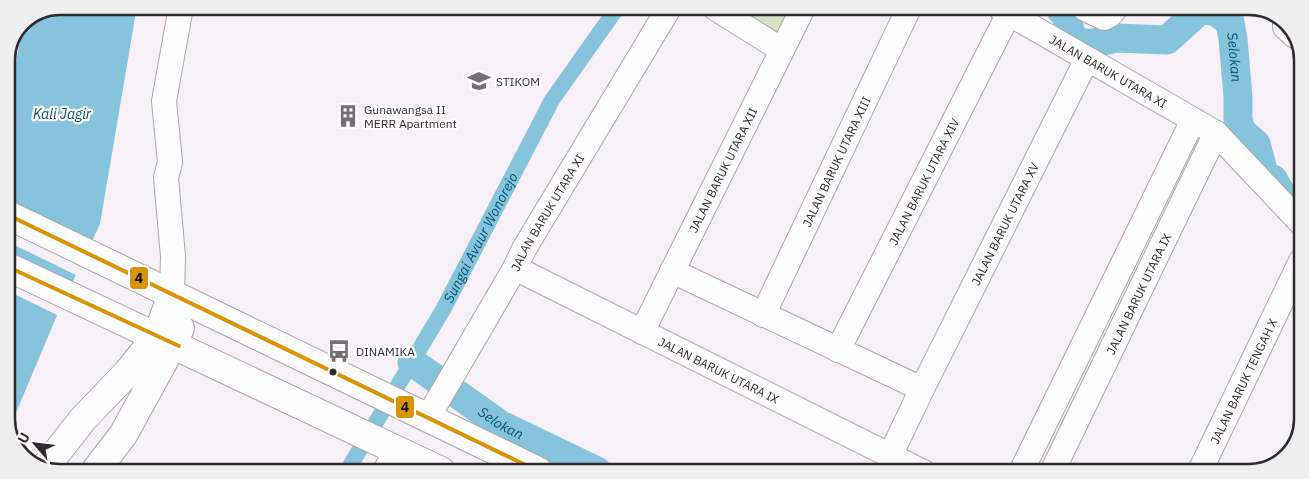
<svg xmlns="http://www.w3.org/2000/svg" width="1309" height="479" viewBox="0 0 1309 479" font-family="'IBM Plex Sans',sans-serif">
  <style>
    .green { fill: #d7e2ca }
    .water { fill: #86c3dc }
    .pier { fill: #f8f0f7 }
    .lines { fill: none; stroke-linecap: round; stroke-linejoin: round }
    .canal { stroke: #86c3dc; stroke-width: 16 }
    .river { stroke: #86c3dc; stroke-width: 29 }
    .minor-casing { stroke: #aba5ab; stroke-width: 26 }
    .major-casing { stroke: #aba5ab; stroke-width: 30 }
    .minor { stroke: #fefdfe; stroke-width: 24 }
    .major { stroke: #fefdfe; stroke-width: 28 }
    .bus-1-casing { stroke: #fff; stroke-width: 8 }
    .bus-1 { stroke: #d99307; stroke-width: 4 }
    .bus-dot { fill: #302a2f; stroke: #fff; stroke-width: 2 }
    .labels { text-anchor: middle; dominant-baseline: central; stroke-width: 4.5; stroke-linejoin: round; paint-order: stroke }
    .street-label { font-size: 12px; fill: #302a2f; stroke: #fff }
    .poi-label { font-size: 12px; fill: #302a2f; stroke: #fff; text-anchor: start }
    .water-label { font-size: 14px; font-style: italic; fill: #005369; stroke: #fff }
    .rim { fill: none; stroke: #302a2f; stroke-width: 2.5 }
    .line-badge { stroke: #fff; stroke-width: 2 }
    .pale-badge-label { font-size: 14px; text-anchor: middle; font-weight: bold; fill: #111 }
  </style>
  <rect width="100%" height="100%" fill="#f8f0f7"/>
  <path class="green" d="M722,8H797L779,45Z"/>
  <path class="water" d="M60,6H137L100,224L58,313L15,415L8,427L6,423V111L24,21Z"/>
  <g class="pier">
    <path d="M6,202L93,244L78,276L6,241Z"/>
    <path d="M6,255L73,287L59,316L6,290Z"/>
  </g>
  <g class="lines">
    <path class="canal" id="s1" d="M347,471L444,308L552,100L617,8"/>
    <g class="river">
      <path id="s2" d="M1060,9L1067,17L1071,36L1080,42L1090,44L1116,38L1167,40L1199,11L1207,10L1216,12L1230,22L1233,39L1238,97V119L1241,131L1256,144L1265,177L1273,179L1281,193"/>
      <path id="s3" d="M412,362L501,425L597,471"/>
    </g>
    <defs>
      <g id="minor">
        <path d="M715,8L782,50"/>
        <path id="s4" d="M1001,9L1216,133L1301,223"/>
        <path d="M1085,9L1104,18L1110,15L1115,9"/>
        <path d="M1285,23V27L1295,36"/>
        <path id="s5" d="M515,268L923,472"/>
        <path d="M672,271L922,389"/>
        <path d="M172,295L173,256L166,178L170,162L164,101L181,7"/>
        <path id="s6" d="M763,315L909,8"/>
        <path id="s7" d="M642,332L803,8"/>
        <path id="s8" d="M838,350L1009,13"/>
        <path id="s9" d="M427,419L515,268L524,249L669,8"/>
        <path id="s10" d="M890,456L922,389L1087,59"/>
        <path d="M385,471L397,449"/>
        <path d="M1021,472L1193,120"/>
        <path id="s11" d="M1052,472L1216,133"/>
        <path id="s12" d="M1199,473L1301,261"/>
      </g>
      <g id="major">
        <path d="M6,214L538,471"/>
        <path d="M6,266L441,471"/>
        <path d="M43,470L83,419L128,372L157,336L172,295"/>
        <path d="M96,470L123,435L173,344L180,328"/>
      </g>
    </defs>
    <use href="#minor" class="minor-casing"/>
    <use href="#major" class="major-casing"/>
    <use href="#minor" class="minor"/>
    <use href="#major" class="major"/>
    <defs>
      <g id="bus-1">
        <path d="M6,214L538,471"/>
        <path d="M6,266L179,346"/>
      </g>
    </defs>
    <use href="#bus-1" class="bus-1-casing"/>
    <use href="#bus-1" class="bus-1"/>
  </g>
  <defs>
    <symbol id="university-bare" viewBox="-9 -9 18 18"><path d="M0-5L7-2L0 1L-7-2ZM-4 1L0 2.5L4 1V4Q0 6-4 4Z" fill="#766f75" stroke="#fff" stroke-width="2.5" paint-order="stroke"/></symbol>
    <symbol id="building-bare" viewBox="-9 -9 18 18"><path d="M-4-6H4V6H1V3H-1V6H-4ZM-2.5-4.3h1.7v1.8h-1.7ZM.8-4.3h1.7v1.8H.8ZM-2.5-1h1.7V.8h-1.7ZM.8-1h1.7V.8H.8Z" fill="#766f75" stroke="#fff" stroke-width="2.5" paint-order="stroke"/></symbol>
    <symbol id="bus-bare" viewBox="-9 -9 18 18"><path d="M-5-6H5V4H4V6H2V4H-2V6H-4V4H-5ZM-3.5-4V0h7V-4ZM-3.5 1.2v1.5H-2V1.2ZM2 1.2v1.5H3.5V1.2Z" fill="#766f75" stroke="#fff" stroke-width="2.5" paint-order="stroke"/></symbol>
  </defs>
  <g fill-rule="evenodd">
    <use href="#university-bare" x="463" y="65" width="32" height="32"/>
    <use href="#building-bare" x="332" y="100" width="32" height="32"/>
    <use href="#bus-bare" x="323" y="335" width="32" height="32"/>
  </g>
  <circle class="bus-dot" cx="333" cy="372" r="4.5"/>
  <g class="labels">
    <g class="street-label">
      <text stroke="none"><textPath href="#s4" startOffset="124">JALAN BARUK UTARA XI</textPath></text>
      <text stroke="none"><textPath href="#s6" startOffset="170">JALAN BARUK UTARA XIII</textPath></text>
      <text stroke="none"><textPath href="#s7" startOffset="181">JALAN BARUK UTARA XII</textPath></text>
      <text stroke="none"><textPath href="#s8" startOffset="189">JALAN BARUK UTARA XIV</textPath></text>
      <text stroke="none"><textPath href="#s9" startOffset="239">JALAN BARUK UTARA XI</textPath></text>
      <text stroke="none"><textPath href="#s10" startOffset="259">JALAN BARUK UTARA XV</textPath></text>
      <text stroke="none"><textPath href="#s11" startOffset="198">JALAN BARUK UTARA IX</textPath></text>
      <text stroke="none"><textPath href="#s5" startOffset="228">JALAN BARUK UTARA IX</textPath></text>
      <text stroke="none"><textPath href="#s12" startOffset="102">JALAN BARUK TENGAH X</textPath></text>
    </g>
    <g class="poi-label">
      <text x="496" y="81">STIKOM</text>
      <text x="364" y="109">Gunawangsa II<tspan x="364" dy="14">MERR Apartment</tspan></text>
      <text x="356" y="351">DINAMIKA</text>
    </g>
    <g class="water-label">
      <text stroke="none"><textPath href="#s2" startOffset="242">Selokan</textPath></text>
      <text x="62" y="114">Kali Jagir</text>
      <text stroke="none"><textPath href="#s1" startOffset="269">Sungai Avuur Wonorejo</textPath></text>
      <text stroke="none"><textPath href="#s3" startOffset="108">Selokan</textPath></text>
    </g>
  </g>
  <path d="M0 0H1309V479H0ZM60 15H1249A45 45 0 0 1 1294 60V419A45 45 0 0 1 1249 464H60A45 45 0 0 1 15 419V60A45 45 0 0 1 60 15Z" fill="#eee" fill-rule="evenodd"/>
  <path class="rim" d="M60 15H1249A45 45 0 0 1 1294 60V419A45 45 0 0 1 1249 464H60A45 45 0 0 1 15 419V60A45 45 0 0 1 60 15Z"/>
  <g class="line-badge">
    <rect x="129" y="266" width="20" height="24" rx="5" fill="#d99307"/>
    <rect x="395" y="395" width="20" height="24" rx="5" fill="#d99307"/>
  </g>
  <g class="pale-badge-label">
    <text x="139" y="283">4</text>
    <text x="405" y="412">4</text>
  </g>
  <g transform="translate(35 444) rotate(298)" stroke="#ffffff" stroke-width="4" paint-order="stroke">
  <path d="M0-4L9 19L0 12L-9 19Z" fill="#302a2f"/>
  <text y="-8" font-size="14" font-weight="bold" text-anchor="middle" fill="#302a2f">U</text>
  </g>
</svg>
